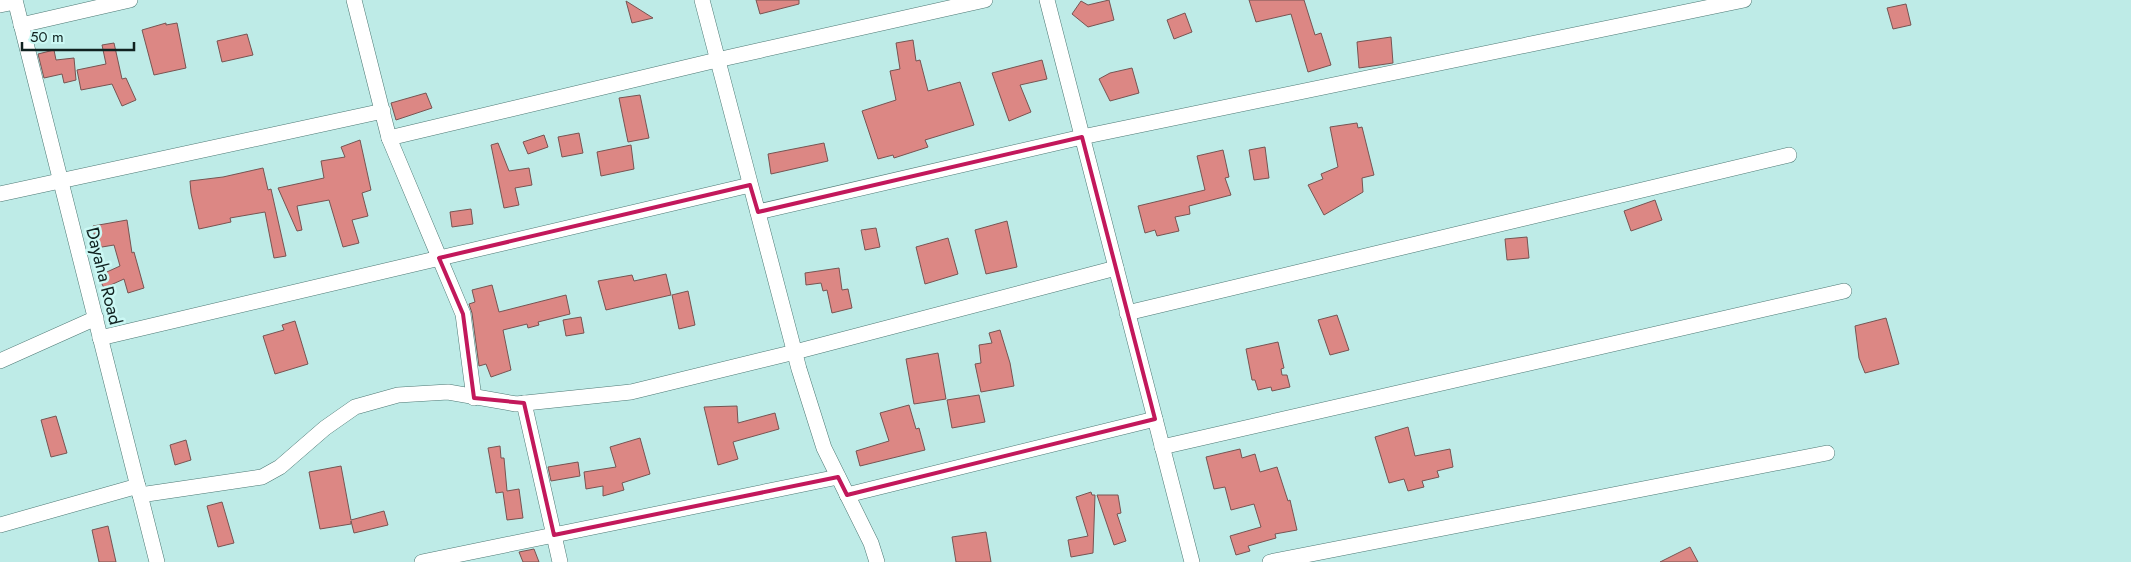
<svg xmlns="http://www.w3.org/2000/svg" width="2131" height="562" viewBox="0 0 2131 562" font-family="Jost,sans-serif">
  <style>
    .building { fill: #dc8784; stroke: #775452 }
    .lines { fill: none; stroke-linecap: round; stroke-linejoin: round }
    .minor-casing { stroke: #4d7874; stroke-width: 16 }
    .minor { stroke: #fff; stroke-width: 15 }
    .marked { fill: none; stroke: #c2185b; stroke-width: 4; stroke-linejoin: round }
    .labels { text-anchor: middle; dominant-baseline: central; stroke-width: 5; stroke-linejoin: round; paint-order: stroke }
    .street-label { font-size: 18px; fill: #102220; stroke: #cbf8f4 }
  </style>
  <rect width="100%" height="100%" fill="#beebe7"/>
  <g class="building">
    <path d="M756,0H799V4L760,14Z"/>
    <path d="M1109,0L1114,20L1088,27L1072,14L1081,1L1088,5Z"/>
    <path d="M1249,0H1304L1315,35L1321,33L1331,65L1308,72L1291,14L1256,22Z"/>
    <path d="M626,1L653,18L632,23Z"/>
    <path d="M1906,4L1911,25L1893,29L1887,8Z"/>
    <path d="M1185,13L1192,32L1174,39L1167,20Z"/>
    <path d="M166,23V25L177,23L186,68L154,75L142,30Z"/>
    <path d="M247,34L253,55L222,62L217,41Z"/>
    <path d="M1391,37L1393,63L1359,68L1357,42Z"/>
    <path d="M913,40L916,61L920,60L928,91L960,82L974,125L925,140L928,147L894,158L893,155L878,159L862,111L896,100L890,71L900,69L896,43Z"/>
    <path d="M114,43L122,79L126,78L136,100L122,106L112,84L81,90L77,70L106,64L102,45Z"/>
    <path d="M54,50L56,60L74,58L76,80L64,83L62,74L44,78L38,54Z"/>
    <path d="M1042,60L1047,79L1020,85L1031,112L1009,121L992,73Z"/>
    <path d="M1132,68L1139,93L1110,101L1099,79L1110,73Z"/>
    <path d="M426,93L432,108L396,120L391,103Z"/>
    <path d="M640,95L649,138L628,142L619,98Z"/>
    <path d="M1357,123L1358,128L1362,127L1374,175L1362,178L1363,192L1324,215L1308,185L1323,179L1321,174L1338,167L1330,127Z"/>
    <path d="M579,133L583,153L562,157L558,137Z"/>
    <path d="M544,135L548,147L528,154L523,142Z"/>
    <path d="M360,140L371,190L362,193L368,216L352,220L359,243L343,247L329,200L297,206L302,230L297,231L278,188L324,178L321,161L345,157L341,147Z"/>
    <path d="M498,143L509,171L529,168L532,185L515,188L519,205L504,208L491,145Z"/>
    <path d="M824,143L828,161L771,174L768,154Z"/>
    <path d="M631,145L634,169L601,176L597,152Z"/>
    <path d="M1265,147L1269,178L1254,180L1249,150Z"/>
    <path d="M1223,150L1229,177L1225,178L1231,195L1189,206L1190,214L1175,217L1179,231L1157,236L1155,230L1145,233L1138,206L1205,190L1197,156Z"/>
    <path d="M263,168L268,190L271,189L286,256L274,258L265,212L230,218L231,222L199,229L191,193L190,181L223,177Z"/>
    <path d="M1655,200L1662,220L1631,231L1624,211Z"/>
    <path d="M471,209L473,224L452,227L450,212Z"/>
    <path d="M127,220L132,253L134,252L144,288L128,293L124,279L104,288L98,276L120,266L114,245L96,248L93,226Z"/>
    <path d="M1007,221L1017,267L986,274L975,230Z"/>
    <path d="M876,228L880,247L865,250L861,230Z"/>
    <path d="M1527,237L1529,258L1507,260L1505,239Z"/>
    <path d="M948,238L958,274L925,284L916,247Z"/>
    <path d="M839,268L842,290L848,289L852,308L832,313L827,290L823,291L821,283L806,285L805,273Z"/>
    <path d="M666,274L671,295L606,310L598,281L632,275L634,281Z"/>
    <path d="M492,285L499,312L566,295L570,314L538,322L539,325L528,328L527,324L503,330L511,370L491,377L486,364L479,366L472,313L469,304L475,302L472,290Z"/>
    <path d="M688,291L695,325L679,329L672,295Z"/>
    <path d="M1337,315L1349,350L1330,355L1318,320Z"/>
    <path d="M581,317L584,333L566,336L563,320Z"/>
    <path d="M1886,318L1899,364L1865,373L1859,358L1855,326Z"/>
    <path d="M295,321L308,364L275,374L263,336L284,330L282,325Z"/>
    <path d="M1000,330L1010,363L1014,386L981,392L975,364L981,363L979,345L992,343L989,333Z"/>
    <path d="M1278,342L1284,368L1281,369L1282,375H1287L1290,387L1272,391L1271,387L1258,390L1255,380H1252L1246,349Z"/>
    <path d="M938,353L946,399L914,404L906,359Z"/>
    <path d="M979,395L985,422L952,428L947,400Z"/>
    <path d="M909,405L916,429L919,428L925,450L860,466L856,451L889,441L880,413Z"/>
    <path d="M737,406L738,423L775,413L779,429L733,442L738,459L718,465L704,407Z"/>
    <path d="M56,416L67,453L51,457L41,420Z"/>
    <path d="M1408,427L1415,456L1450,449L1453,467L1437,471L1439,477L1422,481L1424,487L1408,491L1404,479L1389,483L1375,437Z"/>
    <path d="M640,438L650,474L622,483L624,490L603,496V486L586,489L584,472L616,467L610,447Z"/>
    <path d="M186,440L191,460L175,465L170,445Z"/>
    <path d="M500,446L501,458H504L507,491L519,489L523,518L507,520L503,492L496,493L488,448Z"/>
    <path d="M1240,449L1242,458L1255,454L1260,472L1277,467L1288,501L1290,500L1297,530L1275,534L1276,538L1248,546L1250,551L1236,555L1230,536L1261,527L1254,504L1231,510L1225,487L1214,489L1206,457Z"/>
    <path d="M578,462L580,476L551,481L548,467Z"/>
    <path d="M341,466L351,520L384,511L388,525L354,533L351,521V524L320,529L309,472Z"/>
    <path d="M1091,492L1092,495H1095L1093,553L1071,557L1068,540L1088,536L1076,497Z"/>
    <path d="M1097,495H1118L1121,513L1117,514L1126,541L1114,545Z"/>
    <path d="M222,502L234,543L218,547L207,506Z"/>
    <path d="M108,526L116,562H99L92,530Z"/>
    <path d="M986,532L991,562H956L952,537Z"/>
    <path d="M1690,547L1698,562H1660Z"/>
    <path d="M534,549L539,562H523L519,552Z"/>
  </g>
  <g class="lines">
    <defs>
      <g id="minor">
        <path d="M15,0L157,562"/>
        <path d="M354,0L389,138L463,314L474,398"/>
        <path d="M702,0L799,369L824,448L871,543L877,562"/>
        <path d="M1047,0L1192,562"/>
        <path d="M0,5L15,2"/>
        <path d="M21,25L130,0"/>
        <path d="M389,138L717,60L985,0"/>
        <path d="M0,194L383,111"/>
        <path d="M758,212L1082,137L1744,0"/>
        <path d="M1127,313L1789,155"/>
        <path d="M100,338L750,185"/>
        <path d="M0,361L96,318"/>
        <path d="M524,403L560,562"/>
        <path d="M1162,447L1844,291"/>
        <path d="M140,495L262,477L280,467L325,428L355,407L398,395L448,392L516,404L631,392L795,352L1116,268"/>
        <path d="M847,495L1155,419"/>
        <path d="M0,525L138,486"/>
        <path d="M422,562L838,477"/>
        <path d="M1270,562L1827,453"/>
      </g>
    </defs>
    <use href="#minor" class="minor-casing"/>
    <use href="#minor" class="minor"/>
  </g>
  <path class="marked" d="M1082,137L1155,419L847,495L838,477L554,535L524,403L474,398L463,314L439,258L750,185L758,212Z"/>
  <g class="labels">
    <g class="street-label">
      <text transform="translate(104 276) rotate(76)">Dayaha Road</text>
    </g>
  </g>
  <path d="M22 42v8h112v-8" fill="none" stroke="#102220" stroke-width="2.5"/>
  <text x="30" y="42" font-size="15" fill="#102220" stroke="#cbf8f4" stroke-width="4" paint-order="stroke">50 m</text>
</svg>
